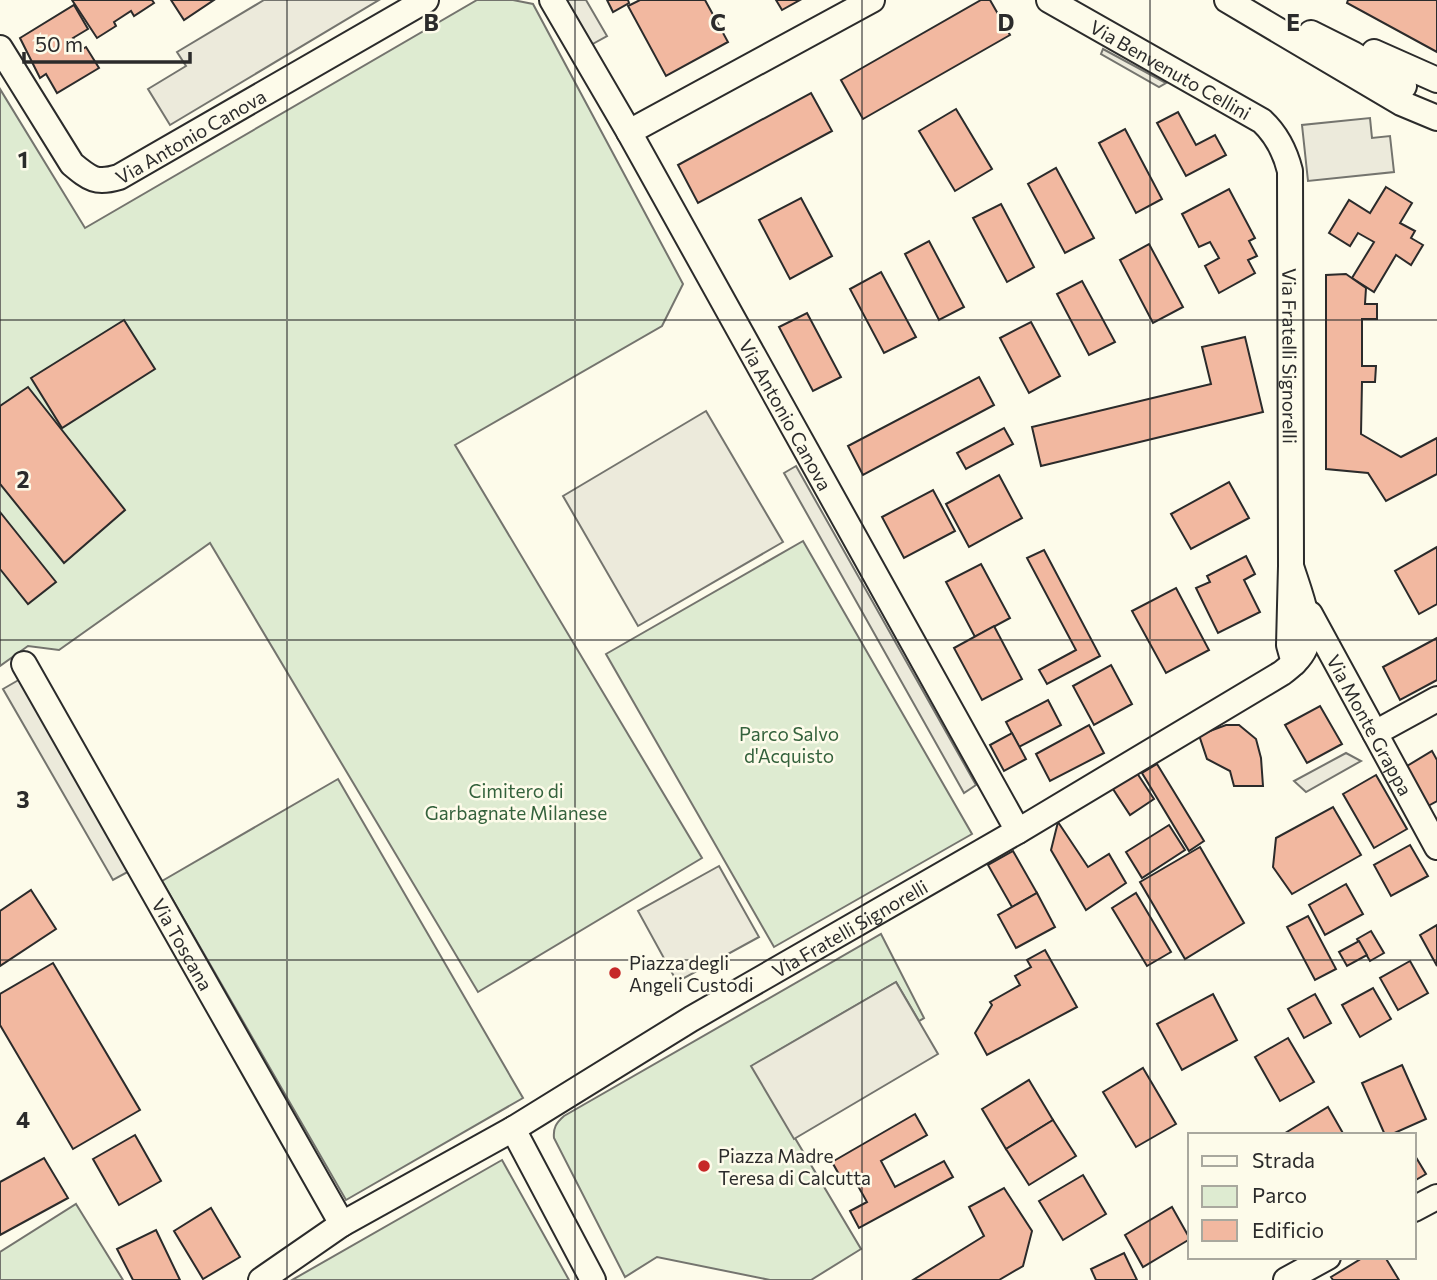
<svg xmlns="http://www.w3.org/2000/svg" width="1437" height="1280" viewBox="0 0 1437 1280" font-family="Commissioner,sans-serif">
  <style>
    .green { fill: #deebd1; stroke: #74746e; stroke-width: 2 }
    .parking { fill: #eceadb; stroke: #74746e; stroke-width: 2 }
    .building { fill: #f2b8a0; stroke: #2b2b2b; stroke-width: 2 }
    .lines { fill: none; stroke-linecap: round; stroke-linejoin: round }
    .minor-casing { stroke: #2b2b2b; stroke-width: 28 }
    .minor { stroke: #fdfbea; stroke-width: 24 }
    .grid { fill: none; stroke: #2b2b2b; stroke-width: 2; stroke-opacity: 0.55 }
    .poi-dot { fill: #c62828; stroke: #fdfbea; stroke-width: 2.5 }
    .labels { text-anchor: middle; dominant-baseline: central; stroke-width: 5; stroke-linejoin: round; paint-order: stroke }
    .street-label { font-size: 19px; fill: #2b2b2b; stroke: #fdfbea }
    .park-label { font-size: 19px; fill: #34623c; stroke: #fdfbea }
    .poi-label { font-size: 19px; fill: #2b2b2b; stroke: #fdfbea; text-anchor: start }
    .grid-label { font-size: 23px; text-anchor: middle; font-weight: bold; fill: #2b2b2b; stroke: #fdfbea; stroke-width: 5; stroke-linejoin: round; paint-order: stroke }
  </style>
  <rect width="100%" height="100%" fill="#fdfbea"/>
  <g class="green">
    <path d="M477,0H513L533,4L683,284L662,326L455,445L702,858L478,992L210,543L59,650L28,646L0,666V89L85,228Z"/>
    <path d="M803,541L972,834L774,947L606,654Z"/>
    <path d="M338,779L523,1098L346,1200L162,881Z"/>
    <path d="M881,934L924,1018L919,1021L896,982L752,1066L861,1249L811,1280H770L657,1257L625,1277L554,1138C553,1128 556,1123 564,1116Z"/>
    <path d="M502,1160L569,1280H292Z"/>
    <path d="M76,1204L123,1280H0V1252Z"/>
  </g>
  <g class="parking">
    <path d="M264,0H379L170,125L148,89L186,66L177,52Z"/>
    <path d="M564,0H586L607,36L589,46Z"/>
    <path d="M1103,49L1166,83L1159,87L1101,54Z"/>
    <path d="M1370,118L1372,138L1390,136L1394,172L1308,181L1302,125Z"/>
    <path d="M706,411L783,542L638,626L563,496Z"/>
    <path d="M796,466L976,785L964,793L784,473Z"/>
    <path d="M22,678L133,869L113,880L3,689Z"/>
    <path d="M1346,753L1361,761L1306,792L1294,781Z"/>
    <path d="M719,866L759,937L677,982L638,911Z"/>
    <path d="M896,982L938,1054L794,1139L751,1066Z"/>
  </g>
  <g class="building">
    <path d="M72,0H152L154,3L134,16L131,11L114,22L116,26L97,38Z"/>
    <path d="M171,0H214L184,20Z"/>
    <path d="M607,0H628L629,3L613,12Z"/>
    <path d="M640,0H705L728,42L666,76L628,6Z"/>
    <path d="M776,0H800L782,10Z"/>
    <path d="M981,0H990L1010,35L863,119L841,80Z"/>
    <path d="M1348,0H1437V52L1347,3Z"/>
    <path d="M74,5L88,29L73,38L81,50L86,47L99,68L57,93L46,74L40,78L20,38Z"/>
    <path d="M811,93L832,131L698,203L678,165Z"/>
    <path d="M956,109L992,169L955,191L919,131Z"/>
    <path d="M1178,112L1196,145L1215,135L1226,155L1186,176L1157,123Z"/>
    <path d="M1125,129L1162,199L1136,213L1099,143Z"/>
    <path d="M1056,168L1094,238L1065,253L1028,184Z"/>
    <path d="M1386,187L1412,203L1400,223L1415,231L1411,238L1423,245L1411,265L1396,255L1374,292L1352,278L1374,242L1358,233L1350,246L1329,233L1349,200L1370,213Z"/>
    <path d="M1229,189L1255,238L1249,241L1257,256L1248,260L1255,273L1219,293L1205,266L1219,258L1210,242L1199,247L1182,214Z"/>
    <path d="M801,198L832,256L790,279L759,220Z"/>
    <path d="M1001,204L1034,267L1007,282L973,218Z"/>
    <path d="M929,241L964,307L939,320L905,254Z"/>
    <path d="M1149,244L1183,307L1153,323L1120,260Z"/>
    <path d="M881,272L916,337L884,353L850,289Z"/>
    <path d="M1346,274L1366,288L1365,304H1377V319H1362V366H1376L1375,382H1362L1361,434L1401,457L1437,438V474L1386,501L1368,473L1326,469V275Z"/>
    <path d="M1082,281L1115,342L1089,355L1057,294Z"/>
    <path d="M807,313L841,377L813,391L779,327Z"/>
    <path d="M124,320L155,369L62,428L31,378Z"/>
    <path d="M1031,322L1060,376L1029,393L1000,338Z"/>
    <path d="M1245,337L1263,412L1041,466L1032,427L1211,384L1202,347Z"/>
    <path d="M979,377L994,405L863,475L848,446Z"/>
    <path d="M28,387L125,510L64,563L0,484V406Z"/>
    <path d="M1004,428L1013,444L966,469L957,453Z"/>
    <path d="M999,475L1022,518L969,547L946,504Z"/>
    <path d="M1229,482L1249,518L1191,549L1171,514Z"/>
    <path d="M933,490L955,531L904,558L882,517Z"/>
    <path d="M0,512L56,582L28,604L0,569Z"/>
    <path d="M1437,547V604L1419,614L1395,571Z"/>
    <path d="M1044,550L1100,656L1047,684L1039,670L1076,650L1027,558Z"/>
    <path d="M1246,556L1255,574L1244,580L1260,612L1218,633L1196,588L1210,582L1207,576Z"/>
    <path d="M981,564L1010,618L975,637L946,582Z"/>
    <path d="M1176,588L1209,650L1166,673L1132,611Z"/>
    <path d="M994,626L1022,679L982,700L954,648Z"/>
    <path d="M1437,638V680L1400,700L1383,667Z"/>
    <path d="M1111,665L1132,704L1094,725L1073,686Z"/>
    <path d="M1048,700L1061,725L1019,747L1006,722Z"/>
    <path d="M1320,706L1342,744L1307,763L1285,725Z"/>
    <path d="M1089,725L1104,753L1050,781L1036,754Z"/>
    <path d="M1226,725H1239L1256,739L1261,758L1263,786H1234L1230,771L1207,759L1199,735Z"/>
    <path d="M1012,733L1026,759L1004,771L990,745Z"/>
    <path d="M1432,751L1437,760V801L1428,806L1407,766Z"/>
    <path d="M1157,764L1204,841L1189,851L1142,773Z"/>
    <path d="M1135,770L1154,799L1130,815L1111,786Z"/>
    <path d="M1376,775L1407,829L1374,848L1343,794Z"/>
    <path d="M1333,807L1361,855L1292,894L1273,867L1276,838Z"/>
    <path d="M1058,822L1088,867L1109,854L1126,883L1086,910L1051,850Z"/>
    <path d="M1169,825L1185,850L1142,878L1126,852Z"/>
    <path d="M1410,845L1428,876L1391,896L1374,865Z"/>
    <path d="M1200,847L1244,923L1185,959L1140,882Z"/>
    <path d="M1013,851L1037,893L1012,907L988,865Z"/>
    <path d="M1346,884L1363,914L1325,935L1309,905Z"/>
    <path d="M31,890L56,929L0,966V911Z"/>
    <path d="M1037,893L1055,927L1016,948L998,915Z"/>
    <path d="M1136,893L1171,952L1147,966L1112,908Z"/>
    <path d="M1308,916L1336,969L1315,980L1287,927Z"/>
    <path d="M1437,925V966L1420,935Z"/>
    <path d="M1371,931L1384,953L1370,961L1357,939Z"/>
    <path d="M1359,941L1367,955L1347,966L1339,952Z"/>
    <path d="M1045,950L1077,1007L987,1055L975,1033L992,1005L990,1002L1020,985L1015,976L1031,967L1027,960Z"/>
    <path d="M1410,961L1428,993L1398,1010L1380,978Z"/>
    <path d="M53,963L140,1110L73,1149L0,1025V994Z"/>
    <path d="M1373,988L1391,1019L1360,1037L1342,1005Z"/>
    <path d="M1213,994L1237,1040L1182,1070L1157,1024Z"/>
    <path d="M1315,994L1331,1023L1304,1038L1288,1009Z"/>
    <path d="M1288,1038L1314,1082L1280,1101L1255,1057Z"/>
    <path d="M1402,1065L1426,1119L1390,1135H1385L1362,1083Z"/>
    <path d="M1143,1068L1176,1124L1136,1147L1103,1092Z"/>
    <path d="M1029,1080L1053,1120L1006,1149L982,1109Z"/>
    <path d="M1328,1107L1344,1135H1282Z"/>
    <path d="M915,1114L927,1135L881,1161L895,1187L944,1161L953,1177L859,1228L850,1211L867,1202L853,1177L844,1183L832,1162Z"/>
    <path d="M1053,1120L1076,1156L1029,1185L1006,1149Z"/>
    <path d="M135,1135L161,1181L119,1205L93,1159Z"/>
    <path d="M1414,1154L1426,1174L1414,1181Z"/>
    <path d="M44,1158L68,1198L0,1235V1182Z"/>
    <path d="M1083,1175L1106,1214L1063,1240L1039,1201Z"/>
    <path d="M1004,1188L1032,1231L1023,1266L999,1280H913L984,1236L969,1207Z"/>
    <path d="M1172,1207L1190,1239L1143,1267L1125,1235Z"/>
    <path d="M211,1208L240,1257L203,1279L174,1231Z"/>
    <path d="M156,1230L180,1280H133L117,1249Z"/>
    <path d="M1124,1253L1137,1280H1096L1091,1269Z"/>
    <path d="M1364,1257H1385L1399,1280H1333L1331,1277Z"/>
  </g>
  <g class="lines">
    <defs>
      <g id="minor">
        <path id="s1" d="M552,0L629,132L1018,831"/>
        <path id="s2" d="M1049,0L1262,121C1277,135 1285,151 1290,171L1291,566L1289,645L1294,663"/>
        <path d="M1227,0L1401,103L1437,118"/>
        <path d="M1311,33L1353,54L1404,86"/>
        <path id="s3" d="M0,48L72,164C90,179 96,184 119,177L426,0"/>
        <path d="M1374,52L1437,80"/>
        <path d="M629,132L872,0"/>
        <path id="s4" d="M1310,614L1437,847"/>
        <path id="s5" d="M24,664L342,1224"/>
        <path d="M1375,733L1437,699"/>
        <path d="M513,1129L593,1280"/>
        <path d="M1414,1209L1437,1197"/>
        <path id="s6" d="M261,1280L342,1224L513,1129L691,1019L1018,831L1282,673C1291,666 1300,659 1305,648C1315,629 1297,586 1291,566"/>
        <path d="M1286,1280L1328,1257"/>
      </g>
    </defs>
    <use href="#minor" class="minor-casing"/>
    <use href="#minor" class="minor"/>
  </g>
  <path class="grid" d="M287,0V1280M575,0V1280M862,0V1280M1150,0V1280M0,320H1437M0,640H1437M0,960H1437"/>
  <g class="poi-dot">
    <circle cx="615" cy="973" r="7"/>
    <circle cx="704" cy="1166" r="7"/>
  </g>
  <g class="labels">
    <g class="street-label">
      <text stroke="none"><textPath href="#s2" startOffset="140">Via Benvenuto Cellini</textPath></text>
      <text stroke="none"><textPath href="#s3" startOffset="271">Via Antonio Canova</textPath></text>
      <text stroke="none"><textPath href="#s2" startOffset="488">Via Fratelli Signorelli</textPath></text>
      <text stroke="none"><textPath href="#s1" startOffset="476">Via Antonio Canova</textPath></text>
      <text stroke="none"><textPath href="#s4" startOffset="126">Via Monte Grappa</textPath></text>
      <text stroke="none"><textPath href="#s6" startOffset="686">Via Fratelli Signorelli</textPath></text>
      <text stroke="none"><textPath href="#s5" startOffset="322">Via Toscana</textPath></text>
    </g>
    <g class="park-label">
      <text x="789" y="733">Parco Salvo<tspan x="789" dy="22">d'Acquisto</tspan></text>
      <text x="516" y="790">Cimitero di<tspan x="516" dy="22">Garbagnate Milanese</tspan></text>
    </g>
    <g class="poi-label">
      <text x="629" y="962">Piazza degli<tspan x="629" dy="22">Angeli Custodi</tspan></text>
      <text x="718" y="1155">Piazza Madre<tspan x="718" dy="22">Teresa di Calcutta</tspan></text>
    </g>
  </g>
  <g class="grid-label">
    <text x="431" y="31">B</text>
    <text x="718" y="31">C</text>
    <text x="1006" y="31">D</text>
    <text x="1293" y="31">E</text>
    <text x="23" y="168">1</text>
    <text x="23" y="488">2</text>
    <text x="23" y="808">3</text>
    <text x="23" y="1128">4</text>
  </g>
  <rect x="1188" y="1133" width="228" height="126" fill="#fdfbea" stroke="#a9a89e" stroke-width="2"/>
  <rect x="1202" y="1156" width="35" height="10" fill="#fdfbea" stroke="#a9a89e" stroke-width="2"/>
  <text x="1252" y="1168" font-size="21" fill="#2b2b2b">Strada</text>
  <rect x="1202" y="1186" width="35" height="21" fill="#deebd1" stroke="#a9a89e" stroke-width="2"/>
  <text x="1252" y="1203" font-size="21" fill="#2b2b2b">Parco</text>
  <rect x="1202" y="1220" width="35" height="21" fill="#f2b8a0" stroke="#a9a89e" stroke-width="2"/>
  <text x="1252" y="1238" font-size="21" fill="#2b2b2b">Edificio</text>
  <path d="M24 52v10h166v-10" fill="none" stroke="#2b2b2b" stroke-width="3.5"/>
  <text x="35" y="52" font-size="21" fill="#2b2b2b" stroke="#fdfbea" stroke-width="5" paint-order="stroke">50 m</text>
</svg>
